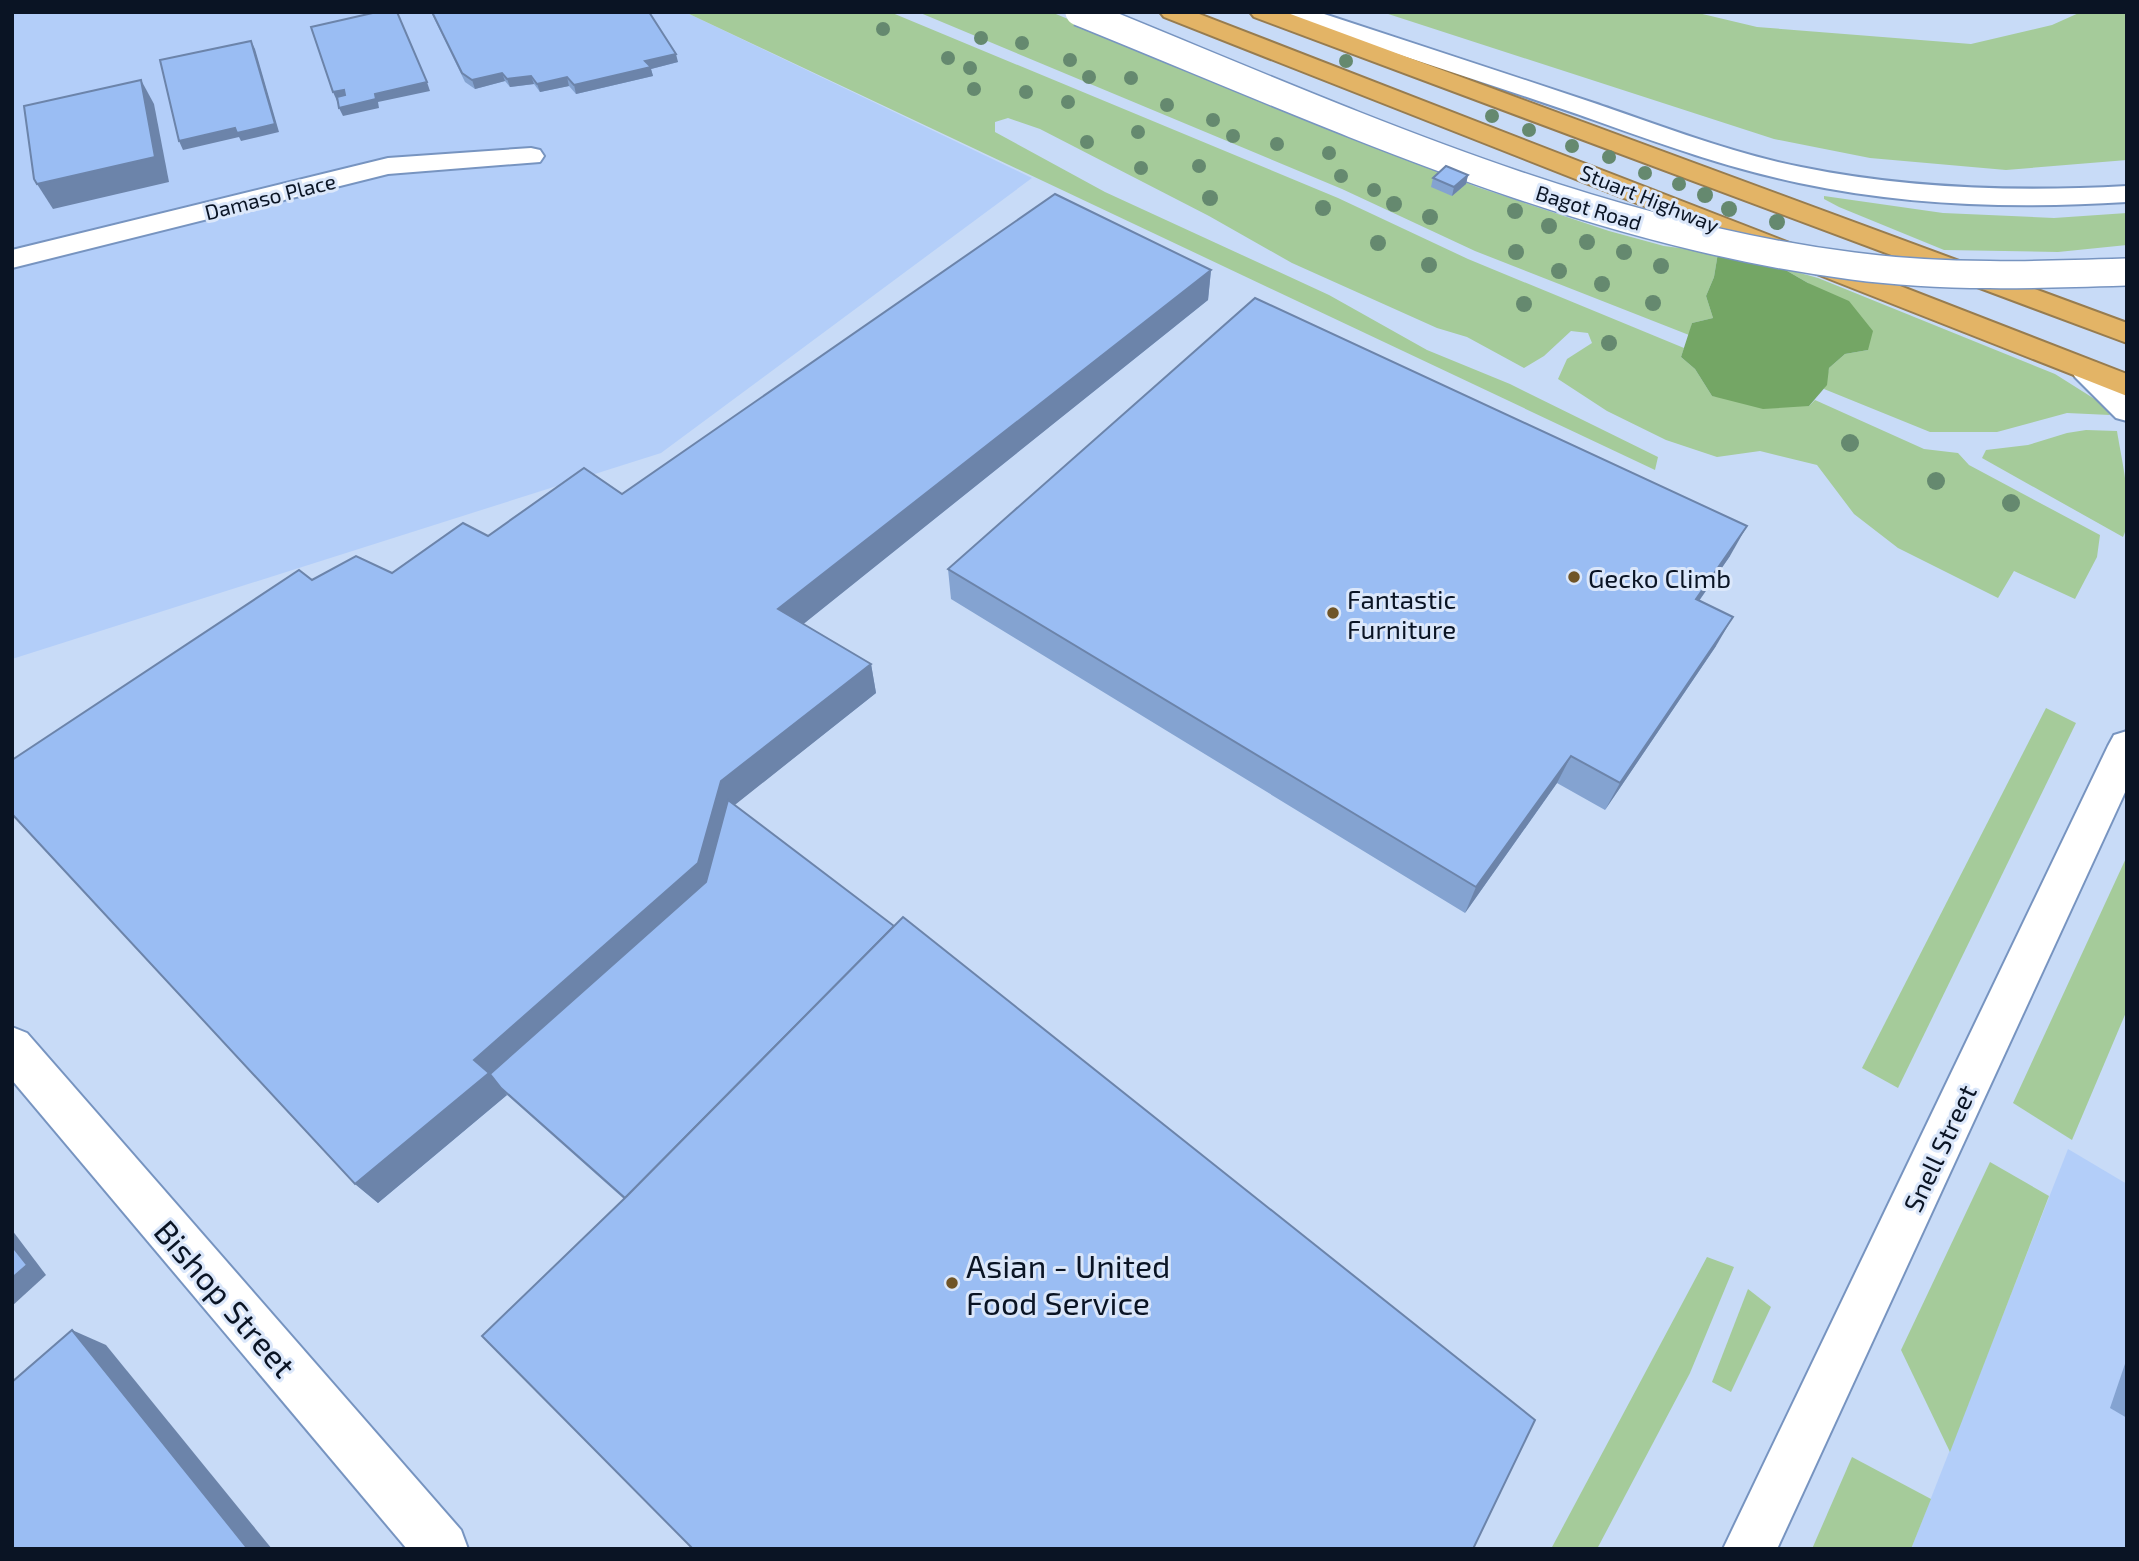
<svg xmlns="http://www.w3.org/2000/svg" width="2139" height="1561" viewBox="0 0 2139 1561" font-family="'Exo 2',sans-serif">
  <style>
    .built { fill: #b3cef9 }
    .green { fill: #a5cb9a }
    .forest { fill: #74a665 }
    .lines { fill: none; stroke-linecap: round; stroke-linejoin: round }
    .street-casing { stroke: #7794c0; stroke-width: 4 }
    .secondary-casing { stroke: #7794c0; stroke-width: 4 }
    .highway-casing { stroke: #977c4f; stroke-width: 4 }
    .street { fill: #fff; fill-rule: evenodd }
    .secondary { fill: #fff; fill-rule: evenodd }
    .highway { fill: #e3b466; fill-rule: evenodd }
    .secondary-bridge-casing { stroke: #7794c0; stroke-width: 30; stroke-linecap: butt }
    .secondary-bridge { stroke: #fff; stroke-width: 27 }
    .tree { fill: #65896f }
    .wall { fill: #84a3d1 }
    .shaded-wall { fill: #6c84aa }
    .building { fill: #9abdf3; stroke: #6c84aa; stroke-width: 2 }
    .poi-dot { fill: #705527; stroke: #dbe7fa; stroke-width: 2.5 }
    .labels { text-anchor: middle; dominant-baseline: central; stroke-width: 6; stroke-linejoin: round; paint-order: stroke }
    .far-street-label { font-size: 21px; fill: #0a1424; stroke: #dbe7fa }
    .poi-label { font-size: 26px; fill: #0a1424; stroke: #dbe7fa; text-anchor: start }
    .street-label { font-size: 26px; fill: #0a1424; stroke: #dbe7fa }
    .near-poi-label { font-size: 32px; fill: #0a1424; stroke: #dbe7fa; text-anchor: start }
    .near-street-label { font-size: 32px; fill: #0a1424; stroke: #dbe7fa }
  </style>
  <rect width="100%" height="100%" fill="#c8dbf7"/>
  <g class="built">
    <path d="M12,12H685L1032,178L661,453L12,659Z"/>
    <path d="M2068,1149L2127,1184V1549H1911Z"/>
  </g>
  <g class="green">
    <path d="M685,12H890L1338,198L1468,259L1684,348L1681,357L1695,369L1712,396L1809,406L1815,400L1924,449L1958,453L1969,465L2100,535L2097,557L2075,599L2014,571L1998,598L1898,548L1854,514L1817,465L1760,451L1717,457L1666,440L1607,411L1558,379L1567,359L1592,343L1588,333L1571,331L1544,356L1524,368L1467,337L1437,328L1292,263L1209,216L1040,129L1008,118L995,122V132L1105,192L1329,295L1427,350L1510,384L1658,457L1655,470Z"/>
    <path d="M918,12H1051L1477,187L1609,231L1664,246L1718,253L1714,277L1706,296L1713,318L1692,323L1689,335L1475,251L1342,189Z"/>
    <path d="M1382,12H1694L1757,27L1971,44L2052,25L2081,12H2127V160L2006,170L1870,158L1774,139Z"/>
    <path d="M1824,196L1943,213L2054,218L2127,213V245L2058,252L1944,250L1839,207L1824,199Z"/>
    <path d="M1782,268L1818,278L2055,374L2101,403L2110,415L2067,413L1997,432H1930L1824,389L1829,368L1845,354L1868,350L1808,283Z"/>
    <path d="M2086,430L2117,431C2121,457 2135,514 2123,537L1982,458L1986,450L2028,445L2067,433Z"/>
    <path d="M2046,708L2076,723L1898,1088L1862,1068Z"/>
    <path d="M2127,856V1010L2072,1140L2013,1103Z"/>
    <path d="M1990,1162L2049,1196L1950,1452L1901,1350Z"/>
    <path d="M1707,1257L1734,1267L1690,1373L1597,1549H1551Z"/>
    <path d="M1748,1289L1771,1307L1731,1392L1712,1382Z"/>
    <path d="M1852,1457L1931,1499L1911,1549H1812Z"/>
  </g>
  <path class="forest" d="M1718,253L1782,268L1808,283L1849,301L1873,331L1868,350L1845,354L1829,368L1827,385L1809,406L1763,409L1712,396L1695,369L1681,357L1692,323L1713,318L1706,296L1714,277Z"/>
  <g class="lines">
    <defs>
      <g id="street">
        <path d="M531,148L540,150L544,156L540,162L388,174L12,268V250L388,158Z"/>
        <path d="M2086,360L2097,363L2127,392V421L2116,418L2075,377L2071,370L2075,363Z"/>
        <path d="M2127,731V788L1777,1549H1723L2108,746L2114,735Z"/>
        <path d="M12,1027L27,1033L461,1530L468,1549H407L12,1080Z"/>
      </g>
      <path id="secondary" d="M1281,12H1318C1410,42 1502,72 1594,103C1662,126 1730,153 1801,167C1908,189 2017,192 2127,186V202C2017,209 1907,206 1799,183C1723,167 1650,140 1577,114C1480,81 1382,49 1285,17Z"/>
      <g id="highway">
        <path d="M1160,12H1194L2127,374V396L1164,17Z"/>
        <path d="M1250,12H1285L2127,323V343L1254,17Z"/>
      </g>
    </defs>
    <use href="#street" class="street-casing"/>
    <use href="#secondary" class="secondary-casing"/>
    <use href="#highway" class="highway-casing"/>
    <use href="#street" class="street"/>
    <use href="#secondary" class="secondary"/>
    <use href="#highway" class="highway"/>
    <defs>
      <path id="secondary-bridge" d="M1079,12C1329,113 1583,232 1853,266C1945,278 2035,275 2127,272"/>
    </defs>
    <use href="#secondary-bridge" class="secondary-bridge-casing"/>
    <use href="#secondary-bridge" class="secondary-bridge"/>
  </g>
  <g class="tree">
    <circle cx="883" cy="29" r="7"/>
    <circle cx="981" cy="38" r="7"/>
    <circle cx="1022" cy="43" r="7"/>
    <circle cx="948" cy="58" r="7"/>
    <circle cx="1070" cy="60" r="7"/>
    <circle cx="1346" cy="61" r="7"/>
    <circle cx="970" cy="68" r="7"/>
    <circle cx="1089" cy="77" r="7"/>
    <circle cx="1131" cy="78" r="7"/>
    <circle cx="974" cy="89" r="7"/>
    <circle cx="1026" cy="92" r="7"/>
    <circle cx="1068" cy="102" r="7"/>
    <circle cx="1167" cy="105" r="7"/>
    <circle cx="1492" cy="116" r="7"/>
    <circle cx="1213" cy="120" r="7"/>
    <circle cx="1529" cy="130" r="7"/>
    <circle cx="1138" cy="132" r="7"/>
    <circle cx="1233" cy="136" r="7"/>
    <circle cx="1087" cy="142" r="7"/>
    <circle cx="1277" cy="144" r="7"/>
    <circle cx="1572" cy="146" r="7"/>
    <circle cx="1329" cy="153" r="7"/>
    <circle cx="1609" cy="157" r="7"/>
    <circle cx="1199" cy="166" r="7"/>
    <circle cx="1141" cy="168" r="7"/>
    <circle cx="1645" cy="173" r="7"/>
    <circle cx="1341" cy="176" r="7"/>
    <circle cx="1679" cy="184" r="7"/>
    <circle cx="1374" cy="190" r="7"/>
    <circle cx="1705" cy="195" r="8"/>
    <circle cx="1210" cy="198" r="8"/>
    <circle cx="1394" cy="204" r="8"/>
    <circle cx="1323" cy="208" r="8"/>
    <circle cx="1729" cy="209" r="8"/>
    <circle cx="1515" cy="211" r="8"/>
    <circle cx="1430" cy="217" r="8"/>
    <circle cx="1777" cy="222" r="8"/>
    <circle cx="1549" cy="226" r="8"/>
    <circle cx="1587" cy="242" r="8"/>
    <circle cx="1378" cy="243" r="8"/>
    <circle cx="1516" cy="252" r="8"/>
    <circle cx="1624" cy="252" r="8"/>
    <circle cx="1429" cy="265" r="8"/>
    <circle cx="1661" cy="266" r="8"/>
    <circle cx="1559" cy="271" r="8"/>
    <circle cx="1602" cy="284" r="8"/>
    <circle cx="1653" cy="303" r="8"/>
    <circle cx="1524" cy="304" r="8"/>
    <circle cx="1609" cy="343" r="8"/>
    <circle cx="1850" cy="443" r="9"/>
    <circle cx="1936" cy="481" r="9"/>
    <circle cx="2011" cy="503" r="9"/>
  </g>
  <g class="wall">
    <path d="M431,12H649L678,62L651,69L653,76L576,94L569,86L540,92L534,84L510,87L505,81L475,89L465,82Z"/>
    <path d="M1468,175L1466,184L1452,196L1431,187L1433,178Z"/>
    <path d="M1211,270L1208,300L803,624L871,664L876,693L734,805L624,1199L506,1094L507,1095L378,1203L355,1184L312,580L392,573L488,536L622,494Z"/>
    <path d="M1730,556L1699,601L1716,646L1605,810L1557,783L1465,913L951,599L948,569Z"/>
    <path d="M2127,1358V1418L2110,1408Z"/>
  </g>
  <g class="shaded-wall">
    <path d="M251,41L255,49L279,132L241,141L239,137L183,150L179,141L235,128Z"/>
    <path d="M676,54L678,62L651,69L653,76L576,94L574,85L645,61Z"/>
    <path d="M502,73L505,81L475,89L472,80Z"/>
    <path d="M531,76L534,84L510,87L507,79Z"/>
    <path d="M567,77L569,86L540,92L537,84Z"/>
    <path d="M141,80L154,104L169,182L53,209L37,184Z"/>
    <path d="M427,82L430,91L378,102L379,108L343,116L339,108L375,94Z"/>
    <path d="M344,90L347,99L337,101L333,92Z"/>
    <path d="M1468,175L1466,184L1452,196L1454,187Z"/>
    <path d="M1211,270L1208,300L786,638L778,609Z"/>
    <path d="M1747,526L1730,556L1680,628L1696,599Z"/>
    <path d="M1733,617L1716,646L1605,810L1620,783Z"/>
    <path d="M871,664L876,693L731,808L709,889L495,1080L507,1095L378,1203L355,1184L474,1060L721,781Z"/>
    <path d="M1571,756L1557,783L1465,913L1476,887Z"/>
    <path d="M12,1230L46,1275L12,1306Z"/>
    <path d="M72,1330L106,1345L272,1549H248Z"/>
  </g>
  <g class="building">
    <path d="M377,12H397L427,82L375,94L376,99L339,108L337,97L345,95L344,90L333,92L311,27Z"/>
    <path d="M432,12H649L676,54L645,61L651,67L574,85L567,77L537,84L531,76L507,79L502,73L472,80L462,73Z"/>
    <path d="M251,41L275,124L237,133L235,128L179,141L160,60Z"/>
    <path d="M141,80L155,157L37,184L34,179L24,106Z"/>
    <path d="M1446,166L1468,175L1454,187L1433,178Z"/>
    <path d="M1055,194L1211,270L778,609L871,664L721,781L698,863L474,1060L489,1073L355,1184L12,814V760L299,570L312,580L356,556L392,573L463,523L488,536L584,468L622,494Z"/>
    <path d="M1255,298L1747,526L1696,599L1733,617L1620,783L1571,756L1476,887L948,569Z"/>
    <path d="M728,800L894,926L625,1198L501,1088L490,1074L706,882Z"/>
    <path d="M903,917L1535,1420L1473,1549H693L482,1336L627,1196Z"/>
    <path d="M12,1246L27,1265L12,1278Z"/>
    <path d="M72,1330L248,1549H12V1382Z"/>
  </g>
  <g class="poi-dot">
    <circle cx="1574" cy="577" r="7"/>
    <circle cx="1333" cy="613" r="7"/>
    <circle cx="952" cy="1283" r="7"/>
  </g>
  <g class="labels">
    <g class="far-street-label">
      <text transform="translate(270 196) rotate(-14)">Damaso Place</text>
      <text transform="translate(1650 198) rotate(22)">Stuart Highway</text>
      <text transform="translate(1589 207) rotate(17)">Bagot Road</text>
    </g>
    <g class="poi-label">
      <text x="1588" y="577">Gecko Climb</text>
      <text x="1347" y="598">Fantastic<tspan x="1347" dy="30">Furniture</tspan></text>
    </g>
    <g class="street-label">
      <text transform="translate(1939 1148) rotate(-65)">Snell Street</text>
    </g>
    <g class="near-poi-label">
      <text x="966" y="1265">Asian - United<tspan x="966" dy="37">Food Service</tspan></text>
    </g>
    <g class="near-street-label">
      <text transform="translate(226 1298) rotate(49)">Bishop Street</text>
    </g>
  </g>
  <rect width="2139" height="1561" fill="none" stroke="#0a1424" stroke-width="28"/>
</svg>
